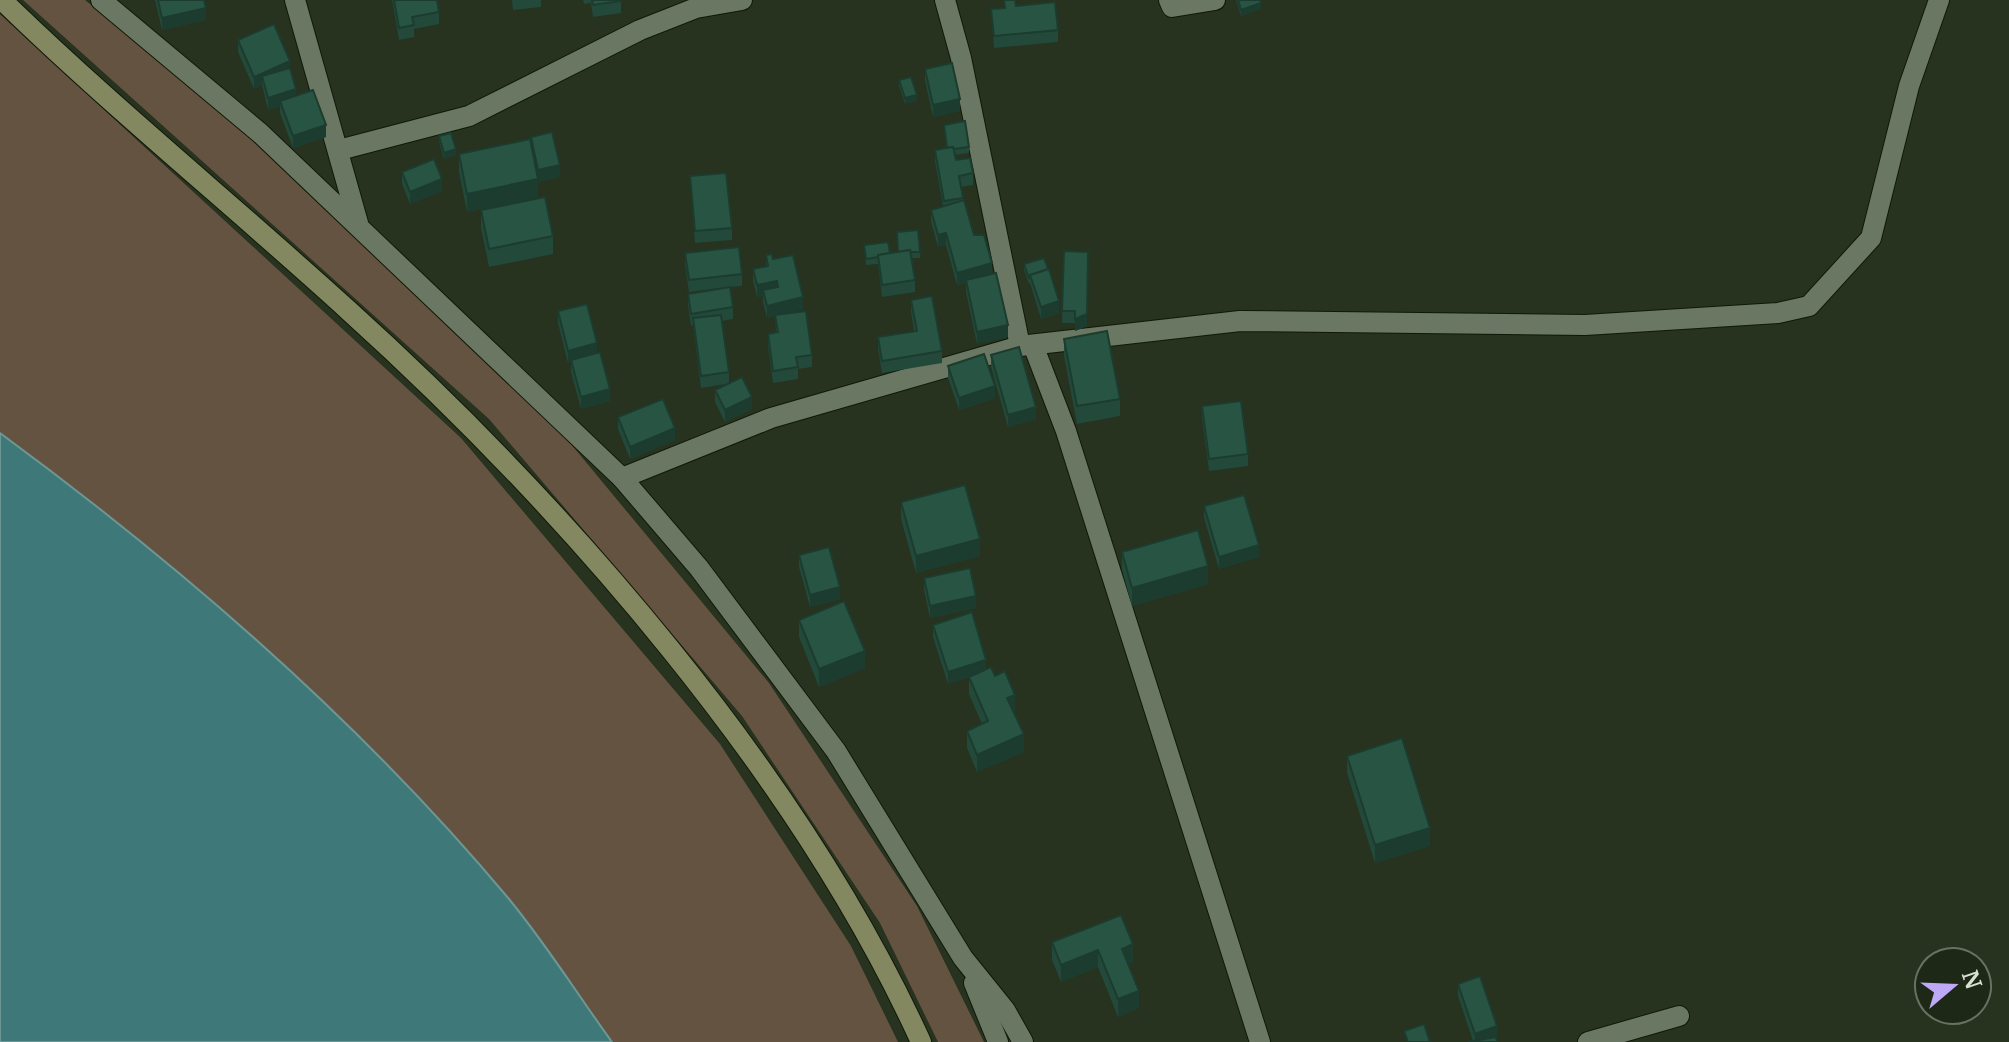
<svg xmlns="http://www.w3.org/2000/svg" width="2009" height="1042" viewBox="0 0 2009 1042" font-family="Merriweather,serif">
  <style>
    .green { fill: #655341 }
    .water { fill: #3f7879; stroke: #6d9794; stroke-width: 2 }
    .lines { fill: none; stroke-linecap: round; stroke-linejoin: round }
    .street-casing { stroke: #101908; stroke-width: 22 }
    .secondary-casing { stroke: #101908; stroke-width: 22 }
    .street { stroke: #6a7762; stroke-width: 20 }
    .secondary { stroke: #848861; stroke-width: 20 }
    .wall { fill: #22493a }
    .shaded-wall { fill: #1c3c2f }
    .building { fill: #285543; stroke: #1c3c2f; stroke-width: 2 }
  </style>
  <rect width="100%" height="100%" fill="#27321f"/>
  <g class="green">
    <path d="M23,0H85L221,108L527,391L769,683L917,906L984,1042H938L880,923L742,716L489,419Z"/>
    <path d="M0,14L461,438L720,744L851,946L898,1042H612C578,995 546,944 509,899C362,722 185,569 0,433Z"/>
  </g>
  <path class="water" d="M0,433C185,569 362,723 509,899C546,944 578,995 612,1042H0Z"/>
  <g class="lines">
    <defs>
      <g id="street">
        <path d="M101,0L260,133L622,478L699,568L836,751L963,958L1005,1010L1023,1042"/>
        <path d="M295,0L358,223"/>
        <path d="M945,0L961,58L1020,346"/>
        <path d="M1169,0L1172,7L1215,0"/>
        <path d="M339,150L469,116L640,30L696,8L742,0"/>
        <path d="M1033,345L1066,431L1260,1042"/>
        <path d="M622,478L771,418L1020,346L1240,321L1585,325L1778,313L1809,306L1871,238L1909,86L1939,0"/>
        <path d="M974,983L998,1042"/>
        <path d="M1588,1042L1679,1016"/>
      </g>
      <path id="secondary" d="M2,0C113,108 234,206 348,310C566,507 799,774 921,1042"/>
    </defs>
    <use href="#street" class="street-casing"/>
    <use href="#secondary" class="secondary-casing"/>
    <use href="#street" class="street"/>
    <use href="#secondary" class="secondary"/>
  </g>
  <g class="wall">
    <path d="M155,0H204L206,20L162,30Z"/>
    <path d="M392,0H437L439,12V24L414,29V37L399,40Z"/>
    <path d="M512,0H541V7L513,10Z"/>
    <path d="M583,0H621V13L593,17L591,3L584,4Z"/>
    <path d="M1004,0L1058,30V42L994,48L991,9L1004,8Z"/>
    <path d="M1236,0H1260L1261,9L1241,16Z"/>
    <path d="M238,40L290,69L296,96L326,137L293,148L280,113V106L268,110L262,85L254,89L238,52Z"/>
    <path d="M925,69L960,111L933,117L925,81Z"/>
    <path d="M899,80L917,101L905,104L899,86Z"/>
    <path d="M944,125L969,147V153L955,155L956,160L973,173V185L961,187L963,200L974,235L992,274L1008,337L977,344L966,292V283L957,285L946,245L938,247L931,222V210L943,206L935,162V150L946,149Z"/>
    <path d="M439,136L456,155L444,159L439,142Z"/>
    <path d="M531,137L560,177L538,182V197L467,212L459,172V154L531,144Z"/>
    <path d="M402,172L442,191L410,204L402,184Z"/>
    <path d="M690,176L732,228V240L695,243Z"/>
    <path d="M481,210L553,236V254L489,267L481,228Z"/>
    <path d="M864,245L890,253L920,252V258H912L915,280V292L882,297L878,264L866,265Z"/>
    <path d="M1064,251L1087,326L1075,331V323H1062Z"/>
    <path d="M685,253L742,274V286L730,287L733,307V319L722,321L729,372V383L752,409L725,422L715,402V390L726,384L701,388L693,325L691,326L688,306V294L728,287L689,292L685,265Z"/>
    <path d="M766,255L773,259L803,309L784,314L812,355V367L798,369V379L773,383L768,346V334L776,333L775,316L767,318L763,302V296L757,297L753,281V269L766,266Z"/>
    <path d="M1024,264L1059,313L1041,319L1030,283L1029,284L1024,270Z"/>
    <path d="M911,300L942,351V363L882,373L878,349V337L914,331L911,312Z"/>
    <path d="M558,311L597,353L610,401L581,409L571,372V362L568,363L558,323Z"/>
    <path d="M1064,339L1120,399V416L1077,424L1064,356Z"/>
    <path d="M991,355L1036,419L1008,427L991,367Z"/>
    <path d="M948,366L995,398L959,410L948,378Z"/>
    <path d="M1202,406L1248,454V466L1209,471L1202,418Z"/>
    <path d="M618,417L675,440L630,459L618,429Z"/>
    <path d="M901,502L980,556L916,573L901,519Z"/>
    <path d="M1204,506L1259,557L1219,569L1204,518Z"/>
    <path d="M1122,552L1208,584L1132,606L1122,570Z"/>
    <path d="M799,555L840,599L810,607L799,567Z"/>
    <path d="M924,578L976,608L930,618L924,590Z"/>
    <path d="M799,620L865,668L819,687L799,637Z"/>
    <path d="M933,625L995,676L1015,712L1014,713L1024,752L977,772L967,748V731L982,724L969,694V677L948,684L933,637Z"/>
    <path d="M1347,756L1430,846L1375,863L1347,773Z"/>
    <path d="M1121,915L1133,962L1128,964L1139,1008L1118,1017L1098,967L1061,982L1052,960V942Z"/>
    <path d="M1458,984L1497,1038L1473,1041L1458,996Z"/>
  </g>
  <g class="shaded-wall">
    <path d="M1261,3V9L1241,16V10Z"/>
    <path d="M206,8V20L162,30V18Z"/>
    <path d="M290,61V73L262,76V85L254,89V77Z"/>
    <path d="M296,89V101H280V106L268,110V98Z"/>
    <path d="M917,95V101L905,104V98Z"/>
    <path d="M960,99V111L933,117V105Z"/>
    <path d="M326,125V137L293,148V136Z"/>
    <path d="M456,149V155L444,159V153Z"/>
    <path d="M560,165V177L538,182V197L467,212V194L538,179V170Z"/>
    <path d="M442,179V191L410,204V192Z"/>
    <path d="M946,233V245L938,247V235Z"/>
    <path d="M1088,252L1087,326L1075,331V319Z"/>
    <path d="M992,263V275L957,285V273Z"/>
    <path d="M777,281V293L763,290V296L757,297V285Z"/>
    <path d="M803,297V309L767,318V306Z"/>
    <path d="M1059,301V313L1041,319V307Z"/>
    <path d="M1008,325V337L977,344V332Z"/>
    <path d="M597,343V355L568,363V351Z"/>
    <path d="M995,386V398L959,410V398Z"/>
    <path d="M610,389V401L581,409V397Z"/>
    <path d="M752,397V409L725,422V410Z"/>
    <path d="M1036,407V419L1008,427V415Z"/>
    <path d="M675,428V440L630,459V447Z"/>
    <path d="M980,539V556L916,573V556Z"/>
    <path d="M1259,545V557L1219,569V557Z"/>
    <path d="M1208,566V584L1132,606V588Z"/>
    <path d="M840,587V599L810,607V595Z"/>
    <path d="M976,596V608L930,618V606Z"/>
    <path d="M865,651V668L819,687V669Z"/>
    <path d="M986,660V672L948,684V672Z"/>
    <path d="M1015,695V712L1007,716V698Z"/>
    <path d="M1024,734V752L977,772V755Z"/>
    <path d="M1430,828V846L1375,863V845Z"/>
    <path d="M1133,944V962L1122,967V949Z"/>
    <path d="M1098,950V967L1061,982V965Z"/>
    <path d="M1139,991V1008L1118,1017V999Z"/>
    <path d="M1497,1026V1038L1475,1042V1034Z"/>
  </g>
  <g class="building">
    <path d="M158,0H204L206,8L162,18Z"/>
    <path d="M394,0H437L439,12L412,17L414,25L399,28Z"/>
    <path d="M592,0H621V1L593,5Z"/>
    <path d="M1004,0H1015L1016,6L1055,2L1058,30L994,36L991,9L1005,8Z"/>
    <path d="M1238,0H1260L1261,3L1241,10Z"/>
    <path d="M274,24L290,61L254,77L238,40Z"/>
    <path d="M952,63L960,99L933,105L925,69Z"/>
    <path d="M290,68L296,89L268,98L262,76Z"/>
    <path d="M911,77L917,95L905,98L899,80Z"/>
    <path d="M313,90L326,125L293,136L280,101Z"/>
    <path d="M965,121L969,147L954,149L953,147L947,148L944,125Z"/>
    <path d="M552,132L560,165L538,170L531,137Z"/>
    <path d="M451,133L456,149L444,153L439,136Z"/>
    <path d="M530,139L538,179L467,194L459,154Z"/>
    <path d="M953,147L956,160L970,158L973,173L959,176L963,198L944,201L935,150Z"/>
    <path d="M434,159L442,179L410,192L402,172Z"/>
    <path d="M726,173L732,228L695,231L690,176Z"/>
    <path d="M545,197L553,236L489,249L481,210Z"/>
    <path d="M964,200L974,235H984L992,263L957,273L946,233L938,235L931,210Z"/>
    <path d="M918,230L920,252H911L910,250L898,252L897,232Z"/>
    <path d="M888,242L890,253L878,255V257L866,259L864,245Z"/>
    <path d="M739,247L742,274L689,280L685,253Z"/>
    <path d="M910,250L915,280L882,285L878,255Z"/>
    <path d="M1064,251L1088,252L1087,314L1075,319V311H1062Z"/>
    <path d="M772,254L773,259L793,255L803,297L767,306L763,290L778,287L777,281L757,285L753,269L768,266L766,255Z"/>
    <path d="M1044,258L1048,269L1030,275L1031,277L1029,278L1024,264Z"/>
    <path d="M1049,269L1059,301L1041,307L1030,275Z"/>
    <path d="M996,273L1008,325L977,332L966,280Z"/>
    <path d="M730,287L733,307L691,314L688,294Z"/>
    <path d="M932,296L942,351L882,361L878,337L917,331L911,300Z"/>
    <path d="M587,304L597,343L568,351L558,311Z"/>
    <path d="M806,311L812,355L796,357L798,367L773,371L768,334L778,332L775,315Z"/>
    <path d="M721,315L729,372L701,376L693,318Z"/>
    <path d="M1107,331L1120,399L1077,406L1064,339Z"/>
    <path d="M1019,347L1036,407L1008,415L991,355Z"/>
    <path d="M600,352L610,389L581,397L571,360Z"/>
    <path d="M984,354L995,386L959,398L948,366Z"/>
    <path d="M742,377L752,397L725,410L715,390Z"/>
    <path d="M663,399L675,428L630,447L618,417Z"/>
    <path d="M1241,401L1248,454L1209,459L1202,406Z"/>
    <path d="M965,485L980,539L916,556L901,502Z"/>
    <path d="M1244,495L1259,545L1219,557L1204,506Z"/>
    <path d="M1198,530L1208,566L1132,588L1122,552Z"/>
    <path d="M829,547L840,587L810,595L799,555Z"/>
    <path d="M970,568L976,596L930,606L924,578Z"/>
    <path d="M844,601L865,651L819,669L799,620Z"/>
    <path d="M972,612L986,660L948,672L933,625Z"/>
    <path d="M991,667L995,676L1005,671L1015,695L1007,698L1024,734L977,755L967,731L988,721L969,677Z"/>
    <path d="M1402,738L1430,828L1375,845L1347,756Z"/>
    <path d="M1121,915L1133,944L1122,949L1139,991L1118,999L1098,950L1061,965L1052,942Z"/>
    <path d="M1480,976L1497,1026L1475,1034L1458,984Z"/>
    <path d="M1424,1024L1430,1042H1408L1404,1031Z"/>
    <path d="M1496,1037L1497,1042H1468Z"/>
  </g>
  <g transform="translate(1953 986) rotate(71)"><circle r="38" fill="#1d2816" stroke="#687262" stroke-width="2"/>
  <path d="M0-6L14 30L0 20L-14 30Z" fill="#bda9f5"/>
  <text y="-12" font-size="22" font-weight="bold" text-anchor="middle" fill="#d9e0d4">N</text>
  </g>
</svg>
